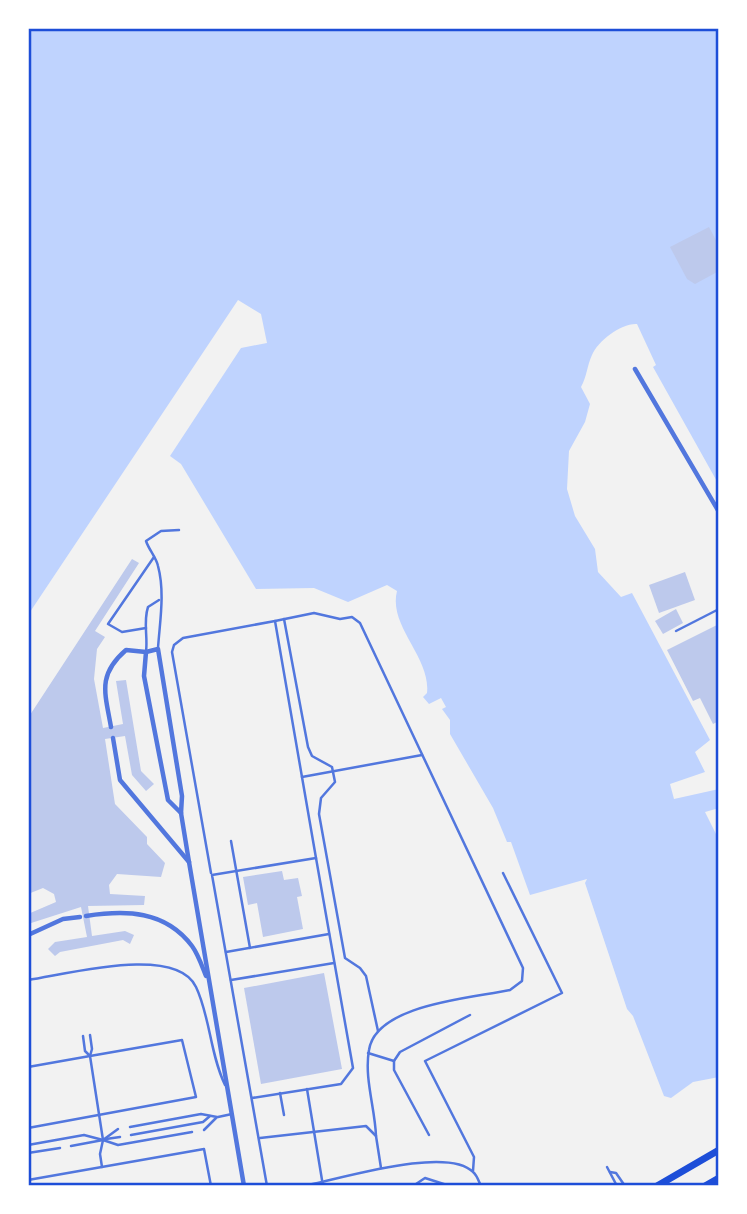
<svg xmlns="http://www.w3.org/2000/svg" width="747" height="1214" viewBox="0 0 747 1214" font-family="Jost,sans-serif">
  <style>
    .water { fill: #bfd3fe }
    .building { fill: #bdc9ec }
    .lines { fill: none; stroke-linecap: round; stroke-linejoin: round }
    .service { stroke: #5277de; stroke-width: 2.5 }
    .minor { stroke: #5277de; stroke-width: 4.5 }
    .primary { stroke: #1d4ed8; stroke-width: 7 }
    .neatline { fill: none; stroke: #1d4ed8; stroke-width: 2.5 }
  </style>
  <rect width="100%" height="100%" fill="#f2f2f2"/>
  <path class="water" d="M28,28H719V485L653,367L656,365L637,324C621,323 598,341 592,355C587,366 587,376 581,387L590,404L585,422L569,451L567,489L575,516L595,549L598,572L621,597L632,593L710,740L695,752L705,772L670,784L674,799L719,789V808L705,812L719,840V1077L693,1082L671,1098L664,1096L633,1016L627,1009L585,883L587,879L530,895L511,842H507L493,808L450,734V720L442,709L446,707L441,698L429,704L423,697L427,693C431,657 388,626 397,591L387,585L348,602L314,588L256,589L181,464L170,456L241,348L267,343L261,314L238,300L28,615Z"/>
  <g class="building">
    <path d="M709,227L719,246V271L695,284L687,279L670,247Z"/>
    <path d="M132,559L139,563L95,631L105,637L97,649L94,679L103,728L123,724L116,681L126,680L141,771L154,784L146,791L132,775L125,736L105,739L115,804L147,837V844L165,863L161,877L117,874L109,885L110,894L145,896L144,905L88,906L92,936L125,931L134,935L130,944L123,940L60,952L55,956L48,949L55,942L87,937L81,907L28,924V914L56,902L54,894L43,888L28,894V772H31L28,718Z"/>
    <path d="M685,572L695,600L659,613L649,585Z"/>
    <path d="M676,609L683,623L663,634L655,621Z"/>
    <path d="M719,624V721L713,724L700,698L693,701L667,650Z"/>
    <path d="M282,871L284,880L298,878L302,896L297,897L303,929L263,937L257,903L248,905L243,877Z"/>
    <path d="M324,973L342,1069L261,1084L244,988Z"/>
  </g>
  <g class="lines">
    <g class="service">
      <path d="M284,619L308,747L312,756L332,767L335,782L321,798L319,814L345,958L360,968L366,976L378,1031"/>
      <path d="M275,621L314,613L340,619L352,617L360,623L523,968L522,981L510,990C473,998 376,1004 369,1050C364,1078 375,1108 376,1136"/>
      <path d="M146,628L122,632L108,624L154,557"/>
      <path d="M676,631L719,609"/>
      <path d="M158,648C160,620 165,592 158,566C156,557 149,550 146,541L161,531L179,530"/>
      <path d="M146,652C148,636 143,622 148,607L159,600"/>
      <path d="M302,777L422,755"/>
      <path d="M231,841L250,948"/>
      <path d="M211,873L172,652L174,645L183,638L275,621L316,858"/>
      <path d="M226,952L329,934"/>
      <path d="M28,980C65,975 176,944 196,987C210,1016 210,1054 225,1085"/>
      <path d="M231,980L334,963"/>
      <path d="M83,1036L85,1051L90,1056"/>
      <path d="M368,1053L394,1061"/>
      <path d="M90,1056L92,1049L90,1035"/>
      <path d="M28,1067L90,1056L103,1140L100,1154L102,1167"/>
      <path d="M307,1089L323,1186"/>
      <path d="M280,1093L284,1115"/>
      <path d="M252,1098L341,1084L353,1068L316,858L212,875L267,1186"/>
      <path d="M218,1117L232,1114"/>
      <path d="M130,1127L201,1114L217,1117L204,1130"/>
      <path d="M28,1128L196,1097L182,1040L90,1056"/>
      <path d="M118,1129L103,1140L118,1145L192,1132"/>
      <path d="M131,1135L203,1122L210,1116"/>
      <path d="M429,1135L394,1070V1061L400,1052L470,1015"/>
      <path d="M260,1138L366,1126L376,1136L381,1168"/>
      <path d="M106,1139L120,1137"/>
      <path d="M28,1145L84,1135L103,1140L71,1146"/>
      <path d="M28,1153L60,1148"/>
      <path d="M607,1167L617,1186"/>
      <path d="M473,1171L474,1157L425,1061L562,993L503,873"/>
      <path d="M610,1172L616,1173L625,1186"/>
      <path d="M28,1180L204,1149L211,1186"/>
      <path d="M303,1186C337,1180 447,1145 473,1172C477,1175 479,1182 481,1186"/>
      <path d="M413,1186L425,1178L450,1186"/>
    </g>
    <g class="minor">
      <path d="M635,369L719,512"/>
      <path d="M146,652L144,676L168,800L181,813"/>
      <path d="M111,727C105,693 97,675 126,650L146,652L158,649L182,796L181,813L189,862L244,1186"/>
      <path d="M113,738L120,780L189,862"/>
      <path d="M86,916C125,910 165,910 192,946C198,954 202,966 206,976"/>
      <path d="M28,935L63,919L80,917"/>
    </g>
    <g class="primary">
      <path d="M657,1186L719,1150"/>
      <path d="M705,1186L719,1178"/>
    </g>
  </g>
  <rect width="747" height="1214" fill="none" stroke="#ffffff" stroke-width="60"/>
  <rect x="30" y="30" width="687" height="1154" class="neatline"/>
</svg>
